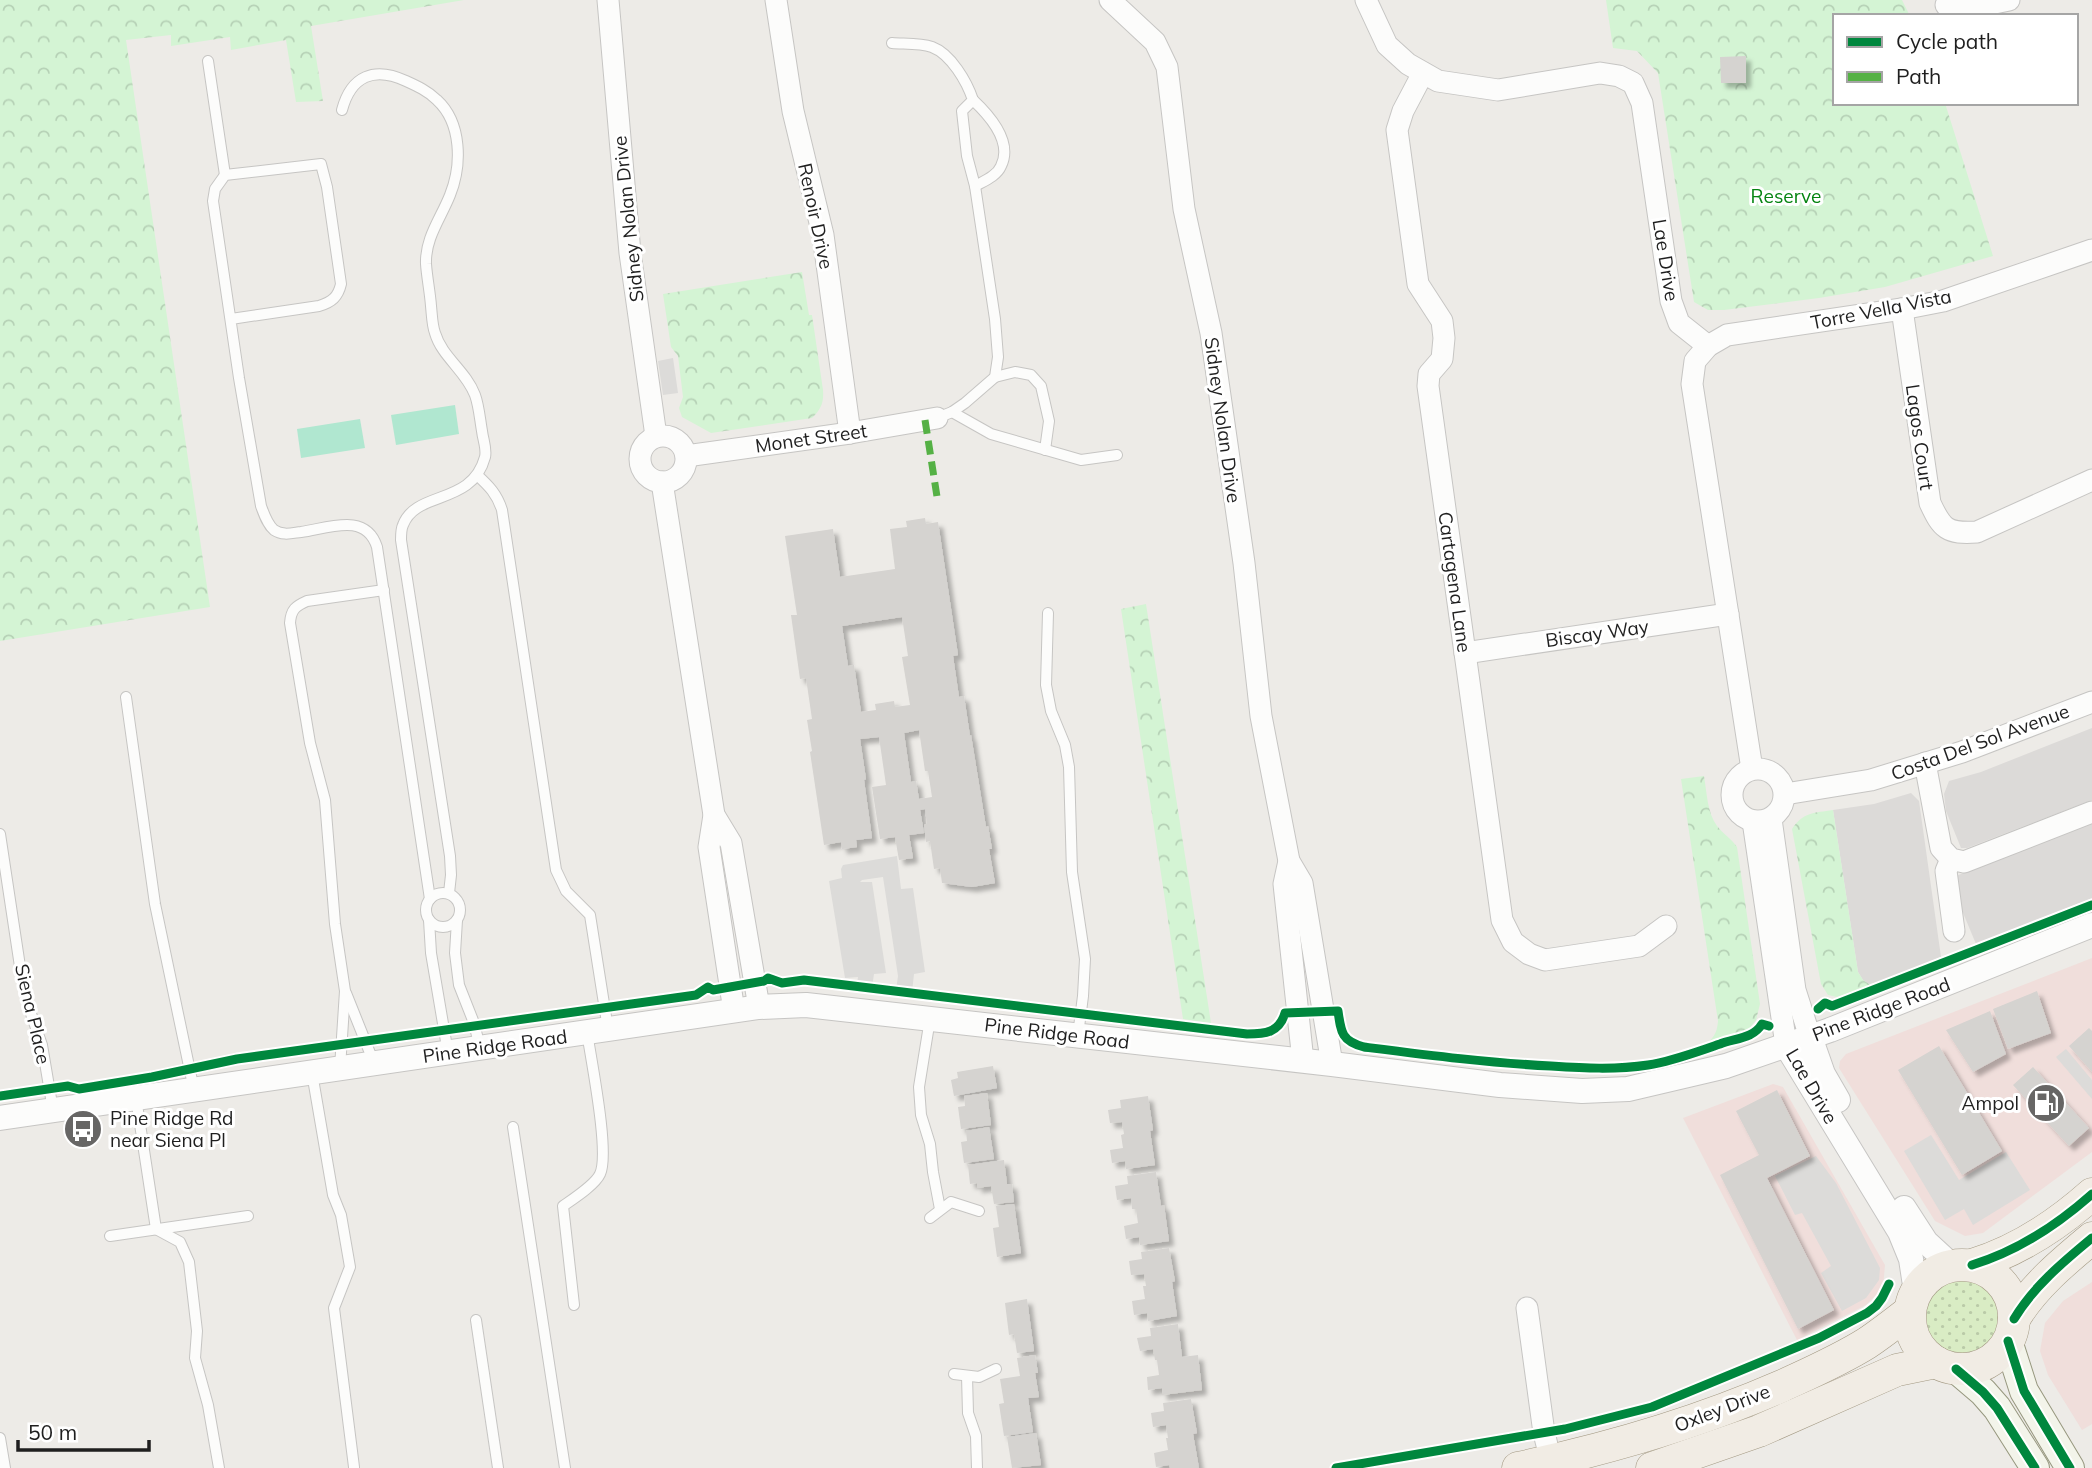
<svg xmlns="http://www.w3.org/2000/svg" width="2092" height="1468" viewBox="0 0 2092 1468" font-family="Mulish,sans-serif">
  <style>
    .residential { fill: #dcdad8 }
    .commercial { fill: #f0dedb }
    .grass { fill: url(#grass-dots) }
    .park { fill: url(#park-crowns) }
    .pitch { fill: #b0e7d0 }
    .parking { fill: #dcdbd9 }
    .building { fill: #d5d3d0; fill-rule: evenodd; filter: url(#shadow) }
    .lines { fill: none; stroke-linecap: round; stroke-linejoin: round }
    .service-casing { stroke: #c6c5c3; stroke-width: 12 }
    .minor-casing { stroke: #c6c5c3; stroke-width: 23 }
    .tertiary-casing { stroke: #c6c5c3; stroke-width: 26 }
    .secondary-casing { stroke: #96977e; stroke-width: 30 }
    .primary-casing { stroke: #a39983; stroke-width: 33 }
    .service { stroke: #fcfcfb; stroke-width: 10 }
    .minor { stroke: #fcfcfb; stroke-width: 21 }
    .tertiary { stroke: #fcfcfb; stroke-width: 24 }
    .secondary { stroke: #f3f4ea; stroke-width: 28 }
    .primary { stroke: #f1ece4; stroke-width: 32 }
    .quiet { stroke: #55b145; stroke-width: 7; stroke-dasharray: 14 7; stroke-linecap: butt }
    .cycleway-casing { stroke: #fff; stroke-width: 13 }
    .cycleway { stroke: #00873e; stroke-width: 9 }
    .labels { text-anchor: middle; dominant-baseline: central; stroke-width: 6; stroke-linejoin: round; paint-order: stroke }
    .park-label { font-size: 19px; fill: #058411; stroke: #fff }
    .street-label { font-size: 19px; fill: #1f1f1f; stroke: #fff }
    .poi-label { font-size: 19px; fill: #1f1f1f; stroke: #fff; text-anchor: end }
  </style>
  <defs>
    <pattern id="grass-dots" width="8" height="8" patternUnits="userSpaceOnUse" patternTransform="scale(1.75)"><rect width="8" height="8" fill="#d9ecc4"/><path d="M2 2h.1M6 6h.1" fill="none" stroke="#bacaa8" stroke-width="1.8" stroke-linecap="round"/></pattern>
    <pattern id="park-crowns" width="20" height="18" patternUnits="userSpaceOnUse" patternTransform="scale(1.75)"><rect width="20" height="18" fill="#d4f4d4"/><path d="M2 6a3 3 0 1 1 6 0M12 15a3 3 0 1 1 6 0" fill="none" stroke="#b6d1b6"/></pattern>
    <filter id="shadow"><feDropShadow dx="5" dy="5" stdDeviation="2" flood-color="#0004"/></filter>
  </defs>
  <rect width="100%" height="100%" fill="#edebe7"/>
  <g class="residential">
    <path d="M2092,728V800L1967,848H1961L1946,811L1944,794L1949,781L1981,772Z"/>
    <path d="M1911,793L1919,801L1941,957L1878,983L1869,984L1863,980L1858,972L1833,810L1874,804Z"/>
    <path d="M2092,821V898L1976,944L1961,908L1956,876Z"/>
  </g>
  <g class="commercial">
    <path d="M2092,958V1152L1983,1233L1965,1236L1935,1221L1839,1068L1840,1061L1846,1054Z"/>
    <path d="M1773,1084L1783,1087L1885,1265L1883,1288L1866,1305L1797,1340L1683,1118Z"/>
    <path d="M2092,1282V1424L2082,1430L2048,1375L2040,1351L2045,1323L2063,1301Z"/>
  </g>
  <circle class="grass" cx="1962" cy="1316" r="40"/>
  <g class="park">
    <path d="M0,0H464L311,26L323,101L296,102L286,40L231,50L230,37L171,46V35L126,40L210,607L0,641Z"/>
    <path d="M1606,0H1902L1910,16H1835V103H1945L1993,256L1885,287L1819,298L1724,310H1708L1694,302L1658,73L1637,51L1613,48Z"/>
    <path d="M802,272L809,315H812L823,390C824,403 821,409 812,418L711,433L682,417L679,408L683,397L678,356L671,347L663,294Z"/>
    <path d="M1146,604L1211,1023L1183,1019L1121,609Z"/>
    <path d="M1704,776C1707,793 1707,812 1717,826C1723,834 1732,839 1737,847L1760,1004L1756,1020L1747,1031L1703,1046C1713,1039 1717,1034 1718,1021L1681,779Z"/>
    <path d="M1833,810L1858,972L1863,980L1869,984L1878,983L1837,997L1828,995L1821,984L1792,829C1803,812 1814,813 1833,810Z"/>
  </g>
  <g class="pitch">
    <path d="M455,405L459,434L396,445L391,415Z"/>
    <path d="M360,419L365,448L301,458L297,429Z"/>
  </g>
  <g class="parking">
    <path d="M673,358L678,393L663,395L658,361Z"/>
    <path d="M897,856L901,889L913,888L925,972L914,974L912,992L896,990L898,976L883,877L862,880L860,882H872L886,973L874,974L872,987L857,985L858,977L845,978L829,881L842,878L841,869L843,865Z"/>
    <path d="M2066,1049L2092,1080V1099L2056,1057Z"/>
    <path d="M1931,1135L1959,1180L2006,1152L2030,1190L1973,1225L1964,1209L1945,1220L1904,1151Z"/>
    <path d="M1816,1156L1836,1183L1880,1268L1879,1280L1866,1298L1842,1311L1821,1273L1831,1266L1802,1213L1795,1215L1775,1176Z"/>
  </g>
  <g class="building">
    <path d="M1746,56V83H1721L1720,57Z"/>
    <path d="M925,518L926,524L938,522L958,655L953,656L959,697L964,696L970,736L971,735L986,827L988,826L992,849H989L995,883L972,887L942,883L940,868L934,869L930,841L926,842L924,825L927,824L925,809L920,810L924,833L909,835L913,858L899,860L895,837L880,839L872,787L886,785L879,737L860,739L866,779L864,780L872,838L856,840L857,847L842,849L841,842L824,845L810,752L812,751L807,720L812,719L806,678L800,679L791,615H797L785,536L833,529L840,577L895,569L890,529L907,527L906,521ZM902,617L908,656L902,657L910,705L895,707L894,701L875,704L876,710L861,712L854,665L848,666L842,626ZM919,730L925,771H928L932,797L919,799L916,781L911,782L904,733Z"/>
    <path d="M2037,991L2051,1033L2008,1049L1993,1009Z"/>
    <path d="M1990,1011L2006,1054L1973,1072L1946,1030Z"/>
    <path d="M2089,1028L2092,1031V1072L2069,1046Z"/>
    <path d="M1939,1046L2002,1151L1962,1175L1898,1070Z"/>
    <path d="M993,1066L997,1088L954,1096L951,1080L958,1078L957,1072Z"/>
    <path d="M2033,1067L2089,1128L2069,1146L2013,1085Z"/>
    <path d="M1777,1090L1810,1156L1767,1178L1834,1310L1798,1329L1720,1175L1759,1155L1736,1111Z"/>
    <path d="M987,1093L991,1125L961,1129L958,1107L965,1106L964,1096Z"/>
    <path d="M1148,1096L1153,1130L1150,1131L1155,1165L1126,1169L1125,1161L1112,1163L1110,1150L1123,1148L1121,1135L1124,1134L1122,1122L1110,1123L1108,1110L1121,1108L1120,1100Z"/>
    <path d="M989,1127L994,1159L964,1163L961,1142L967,1141L966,1131Z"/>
    <path d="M1004,1160L1007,1184H1012L1014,1202L994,1204L991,1186L977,1188V1183L970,1184L968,1165Z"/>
    <path d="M1156,1172L1161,1206L1164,1205L1169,1241L1140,1245L1139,1237L1126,1239L1124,1226L1138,1223L1136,1209H1132L1131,1198L1117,1200L1115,1186L1128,1184L1127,1176Z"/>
    <path d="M1014,1204L1021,1253L997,1257L993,1228L999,1227L996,1206Z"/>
    <path d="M1169,1248L1175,1281L1172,1282L1177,1316L1148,1321L1147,1313L1134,1315L1132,1301L1145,1299L1143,1286H1146L1144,1274L1131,1275L1129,1261L1142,1259L1141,1252Z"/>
    <path d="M1027,1299L1034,1351L1017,1353L1014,1334L1009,1335L1005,1303Z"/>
    <path d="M1178,1324L1182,1357L1198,1355L1202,1390L1162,1395V1388L1148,1390L1147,1377L1159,1375L1157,1360H1155L1153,1349L1140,1351L1137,1338L1151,1336L1150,1328Z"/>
    <path d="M1035,1355L1038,1373H1035L1039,1397L1028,1398L1033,1432L1004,1436L999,1404L1004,1403L1000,1379L1020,1376L1017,1358Z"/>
    <path d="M1191,1399L1197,1433L1193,1434L1199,1468H1170L1169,1465L1156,1467L1154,1453L1168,1450L1166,1438H1168L1166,1425L1153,1427L1151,1413L1164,1411L1163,1403Z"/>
    <path d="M1036,1433L1041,1465L1012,1468L1007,1437Z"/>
  </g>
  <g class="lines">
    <defs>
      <g id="service">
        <path d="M892,43C904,44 920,43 932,47C951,54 967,82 973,100L962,111L967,156L975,186L995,319L998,357L995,377L965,403L952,412L937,418"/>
        <path d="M208,61L225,175"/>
        <path d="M973,100C989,115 1013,142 1001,166C997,176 984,181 975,186"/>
        <path d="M342,110C351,76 374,66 406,81C417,86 428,91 437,100C462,123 462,165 450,195C441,218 425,238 426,264C427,278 430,292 431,306C432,315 432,325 435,333C442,357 466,371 475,395C479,406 480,420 482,431C483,440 487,449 485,457C472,506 416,490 403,525C401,529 401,536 401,540L450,856L451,875L449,893"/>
        <path d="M231,319L319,306C332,302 338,297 341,284L327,187L321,164L225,175L215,189L213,201L239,378L261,506C264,514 267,524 274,530C283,536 292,533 301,532C329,528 366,512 377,547L430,899"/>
        <path d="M995,377L1015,372L1031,375L1041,386L1049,421L1045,450"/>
        <path d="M952,412L991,434L1081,460L1117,455"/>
        <path d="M477,475C489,486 497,494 502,510L556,870L566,891L590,915L608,1029"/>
        <path d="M1048,613L1046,685L1051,711L1065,745L1069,767L1072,872L1085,959L1083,996L1078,1035"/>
        <path d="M126,697L155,904L194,1090"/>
        <path d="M0,834L21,973L29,1008L42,1045L53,1110"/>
        <circle cx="443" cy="910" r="17"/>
        <path d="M429,920L431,953L448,1053"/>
        <path d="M457,920L455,953L459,985L474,1023L480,1048"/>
        <path d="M346,993L374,1063"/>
        <path d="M930,1019L919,1087L921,1115L930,1144L933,1172L940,1209"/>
        <path d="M340,1068L345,991L335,924L325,800L310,743L290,623C291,609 296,606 307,601L384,590"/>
        <path d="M312,1073L333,1195L341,1215L350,1267L334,1308L354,1467"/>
        <path d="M136,1098L156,1229L180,1242L189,1262L197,1331L195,1358L208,1405L219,1468"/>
        <path d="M513,1127L565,1468"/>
        <path d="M930,1218L951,1202L979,1211"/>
        <path d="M110,1236L248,1216"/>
        <path d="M574,1305L563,1206C573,1199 595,1185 600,1174C610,1153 591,1060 587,1032"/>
        <path d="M476,1320L498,1468"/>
        <path d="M954,1374L979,1377L996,1369"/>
        <path d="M967,1376L968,1413L976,1436L977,1468"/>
        <path d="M0,1438L5,1468"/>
      </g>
      <g id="minor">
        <path d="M608,0L630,253L656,436"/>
        <path d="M776,0L793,111L823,235L850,433"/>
        <path d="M1110,0L1155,42L1167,67L1184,209L1211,333L1244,563L1261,716L1289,861L1302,883L1332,1064"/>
        <path d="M1366,0L1387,45L1408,64L1438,81L1498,90L1600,73L1619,76L1633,83L1642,103L1671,301L1679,323L1708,346"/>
        <path d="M1946,5H1985L2009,0"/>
        <path d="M1423,73L1403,111L1397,130L1418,284L1442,321L1444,338L1442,359L1429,374L1428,386L1502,920L1513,942L1529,954L1545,960L1639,946L1666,926"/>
        <path d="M1902,309L1930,503C1942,529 1947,534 1977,532L2092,480"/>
        <circle cx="663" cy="459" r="23"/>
        <path d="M686,456L850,433L937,418"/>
        <path d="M662,482L714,815L709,847L734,1011"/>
        <path d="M1465,653L1728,614"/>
        <path d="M1925,763L1941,848L1951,859L1964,862L2092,812"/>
        <circle cx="1758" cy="795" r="26"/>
        <path d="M1752,769L1692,384L1695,361L1708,346L1727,335L1902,309L1943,301L2092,250"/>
        <path d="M1785,794L1871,780L1962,752L2092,702"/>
        <path d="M714,815L731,843L759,1007"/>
        <path d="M1771,819L1795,990L1810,1037"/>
        <path d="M1753,821L1786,1045"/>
        <path d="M1951,859L1946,871L1954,931"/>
        <path d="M1289,861L1284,884L1303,1061"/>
        <path d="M1527,1308L1544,1433L1551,1461"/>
      </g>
      <g id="tertiary">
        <path d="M1810,1037L1823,1074L1838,1100"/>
        <path d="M1786,1045L1900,1232L1911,1259L1916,1292"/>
        <path d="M0,1118L759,1007L806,1005L1332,1064L1500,1085L1582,1091L1628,1089L1726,1066L1830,1030L2092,925"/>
        <path d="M1904,1208L1926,1242L1951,1265"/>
      </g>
      <g id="secondary">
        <path d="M2008,1341L2024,1391L2070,1468"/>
        <path d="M1956,1369L1983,1392L1997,1408L2035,1468"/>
      </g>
      <g id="primary">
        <circle cx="1962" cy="1317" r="52"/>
        <path d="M1972,1265C2018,1251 2056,1226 2092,1194"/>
        <path d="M2014,1319C2033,1287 2063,1262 2092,1238"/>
        <path d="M1518,1468C1608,1449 1697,1423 1782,1386C1810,1373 1840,1360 1867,1343C1882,1333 1896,1322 1910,1311"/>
        <path d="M1652,1468L1759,1431L1897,1370L1936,1362"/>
      </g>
    </defs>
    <use href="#service" class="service-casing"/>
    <use href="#minor" class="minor-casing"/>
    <use href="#tertiary" class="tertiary-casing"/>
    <use href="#secondary" class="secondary-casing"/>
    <use href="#primary" class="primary-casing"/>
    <use href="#service" class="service"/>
    <use href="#minor" class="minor"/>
    <use href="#tertiary" class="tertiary"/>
    <use href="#secondary" class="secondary"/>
    <use href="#primary" class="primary"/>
    <path class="quiet" d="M925,420L938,503"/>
    <defs>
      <g id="cycleway">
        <path d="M1818,1009L1825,1003L1832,1006L2092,905"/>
        <path d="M0,1096L68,1086L79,1089L152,1077L237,1059L696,995L708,987L713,990L764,981L768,978L782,983L804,980L1247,1034C1265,1034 1279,1033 1285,1013L1338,1011C1341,1033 1342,1041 1364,1047C1427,1055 1489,1063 1551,1066C1583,1068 1615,1070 1648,1065C1673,1061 1696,1052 1720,1044C1735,1038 1753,1039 1762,1024L1769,1026"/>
        <path d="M1972,1265C2018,1251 2056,1226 2092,1194"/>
        <path d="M2014,1319C2033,1287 2063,1262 2092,1238"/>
        <path d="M2008,1341L2024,1391L2070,1468"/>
        <path d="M1956,1369L1983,1392L1997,1408L2035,1468"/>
        <path d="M1336,1468L1565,1429L1652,1407L1819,1338L1867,1313L1876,1306L1882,1298L1889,1284"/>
      </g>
    </defs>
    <use href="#cycleway" class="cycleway-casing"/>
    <use href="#cycleway" class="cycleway"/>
  </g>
  <defs>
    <symbol id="fuel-disc" viewBox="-11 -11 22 22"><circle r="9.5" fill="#676665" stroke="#fff"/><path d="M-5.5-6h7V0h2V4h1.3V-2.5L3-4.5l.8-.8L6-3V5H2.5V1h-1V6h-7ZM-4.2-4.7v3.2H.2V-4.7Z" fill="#fff"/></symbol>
    <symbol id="bus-disc" viewBox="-11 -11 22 22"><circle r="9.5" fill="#676665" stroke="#fff"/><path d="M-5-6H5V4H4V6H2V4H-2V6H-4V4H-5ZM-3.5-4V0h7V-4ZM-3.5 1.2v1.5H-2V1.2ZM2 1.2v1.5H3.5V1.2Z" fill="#fff"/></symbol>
  </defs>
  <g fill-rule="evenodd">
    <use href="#fuel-disc" x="2024" y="1081" width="44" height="44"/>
    <use href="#bus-disc" x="61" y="1107" width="44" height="44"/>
  </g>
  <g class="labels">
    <g class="park-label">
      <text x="1786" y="196">Reserve</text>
    </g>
    <g class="street-label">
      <text transform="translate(816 216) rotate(78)">Renoir Drive</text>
      <text transform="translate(628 219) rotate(-96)">Sidney Nolan Drive</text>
      <text transform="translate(1666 260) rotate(81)">Lae Drive</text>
      <text transform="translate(1881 309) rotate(-11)">Torre Vella Vista</text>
      <text transform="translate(1223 420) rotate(82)">Sidney Nolan Drive</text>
      <text transform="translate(1920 437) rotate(82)">Lagos Court</text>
      <text transform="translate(811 438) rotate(-8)">Monet Street</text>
      <text transform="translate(1455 582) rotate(82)">Cartagena Lane</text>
      <text transform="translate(1597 633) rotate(-8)">Biscay Way</text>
      <text transform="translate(1980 742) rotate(-20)">Costa Del Sol Avenue</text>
      <text transform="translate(1881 1009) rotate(-21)">Pine Ridge Road</text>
      <text transform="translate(33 1014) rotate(77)">Siena Place</text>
      <text transform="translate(1057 1033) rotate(7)">Pine Ridge Road</text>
      <text transform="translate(495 1046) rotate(-8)">Pine Ridge Road</text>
      <text transform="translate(1812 1086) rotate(60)">Lae Drive</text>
      <text transform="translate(1722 1408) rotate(-21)">Oxley Drive</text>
    </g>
    <g class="poi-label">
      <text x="2019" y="1103">Ampol</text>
      <text x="110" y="1118" text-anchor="start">Pine Ridge Rd<tspan x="110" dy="22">near Siena Pl</tspan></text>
    </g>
  </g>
  <rect x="1833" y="14" width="245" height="91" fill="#ffffff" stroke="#a5a5a5" stroke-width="2"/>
  <rect x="1847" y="37" width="35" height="10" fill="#00873e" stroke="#a5a5a5" stroke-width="2"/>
  <text x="1896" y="49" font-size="21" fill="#1f1f1f">Cycle path</text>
  <rect x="1847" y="72" width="35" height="10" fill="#55b145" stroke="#a5a5a5" stroke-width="2"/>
  <text x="1896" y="84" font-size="21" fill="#1f1f1f">Path</text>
  <path d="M18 1440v10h131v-10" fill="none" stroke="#1f1f1f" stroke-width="3.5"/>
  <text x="28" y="1440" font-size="21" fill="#1f1f1f" stroke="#ffffff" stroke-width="5" paint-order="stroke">50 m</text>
</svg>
